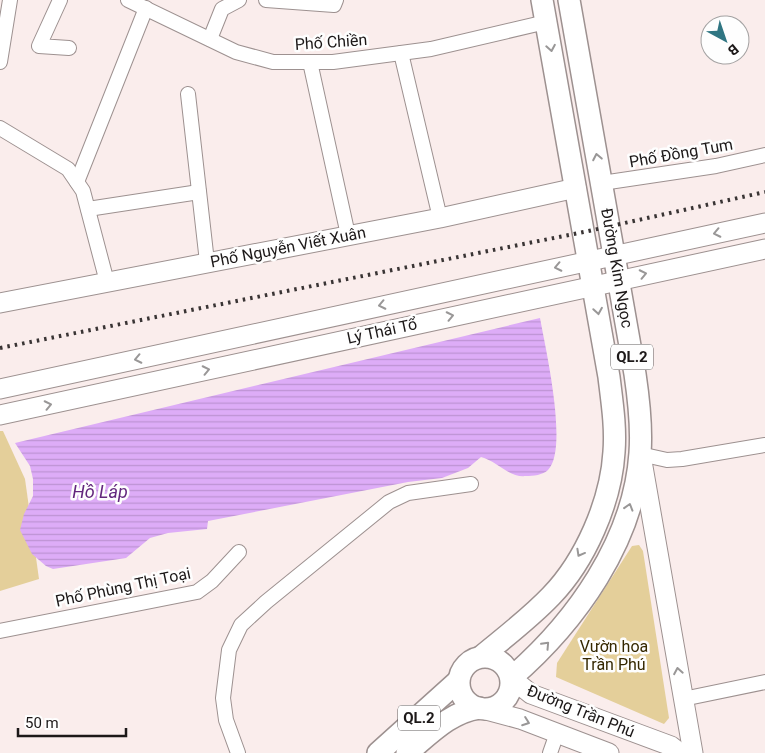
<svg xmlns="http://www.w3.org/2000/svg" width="765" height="753" viewBox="0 0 765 753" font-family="Roboto,sans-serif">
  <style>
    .green { fill: #e4cf9a }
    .water { fill: url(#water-rules) }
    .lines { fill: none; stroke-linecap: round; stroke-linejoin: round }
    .street-casing { stroke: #9d9190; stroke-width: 16 }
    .secondary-casing { stroke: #9d9190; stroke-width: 21 }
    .primary-casing { stroke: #9d9190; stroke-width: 24 }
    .street { stroke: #fff; stroke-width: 14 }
    .secondary { stroke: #fff; stroke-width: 19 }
    .primary { stroke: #fff; stroke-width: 21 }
    .rail { stroke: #393434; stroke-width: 4; stroke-dasharray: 2.5 5; stroke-linecap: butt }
    .oneway { stroke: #999797 }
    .labels { text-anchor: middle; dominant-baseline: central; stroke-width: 5; stroke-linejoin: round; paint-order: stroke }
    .shield { fill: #fefefe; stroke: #605d5d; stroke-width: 1 }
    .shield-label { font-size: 15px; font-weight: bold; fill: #1c1818 }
    .street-label { font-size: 16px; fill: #1c1818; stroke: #fefefe }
    .park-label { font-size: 16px; fill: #352800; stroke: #fefefe }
    .water-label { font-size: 18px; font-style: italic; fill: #63277d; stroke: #fefefe }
  </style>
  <defs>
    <pattern id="water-rules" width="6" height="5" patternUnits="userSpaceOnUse" patternTransform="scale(1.25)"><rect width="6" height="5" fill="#ddacf7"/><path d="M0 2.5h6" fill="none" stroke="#bd93d3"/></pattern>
  </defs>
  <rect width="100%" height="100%" fill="#faedec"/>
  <g class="green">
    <path d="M0,431H3L25,479L39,579L0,591Z"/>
    <path d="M639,545L643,551L669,718L664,724L556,677L557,663L632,546Z"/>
  </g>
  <path class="water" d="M540,318C545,346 569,449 548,470C543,475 533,476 526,476C509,478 497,461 481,457L468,468L442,478L408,482L208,521L207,529L168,533L150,538L126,558L53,569L46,566L32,554L20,530L24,514L33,496V479L30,466L15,443Z"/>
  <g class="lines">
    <defs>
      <g id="street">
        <path d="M60,0L39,46L69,48"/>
        <path d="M128,0L236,52L273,62H333L431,49L546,22"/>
        <path d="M266,0L334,5L336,0"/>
        <path d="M210,39L222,9L239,0"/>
        <path d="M401,53L440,218"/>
        <path d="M0,62L10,0"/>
        <path d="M310,62L348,235"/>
        <path d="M188,94L207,262"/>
        <path d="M0,128L68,169L83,191L107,282"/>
        <path d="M77,182L146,8"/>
        <path d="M602,183L716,166L765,155"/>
        <path d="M88,209L199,192"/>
        <path d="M640,454L667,460L682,459L765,445"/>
        <path d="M0,631L197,592L212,581L239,552"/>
        <path d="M683,699L765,682"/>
        <path d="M238,753L226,720L223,698L229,650L241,625L266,602L389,502L408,493L471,484"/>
        <path d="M550,753L557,733"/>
      </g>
      <g id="secondary">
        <path d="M0,303L440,218L576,188"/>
        <path d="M0,389L765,223"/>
        <path d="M0,415L765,249"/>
        <path d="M642,461L693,753"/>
        <path d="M511,678L531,694L671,746L680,753"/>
        <path d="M479,708L520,719L609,753"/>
      </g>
      <g id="primary">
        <path d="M482,656C505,637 530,618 551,596C585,561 611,502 614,452C616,427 612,402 609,377L542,0"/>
        <circle cx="485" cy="683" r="26"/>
        <path d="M511,678C576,622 634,541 640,453C642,427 639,401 635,374L569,0"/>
        <path d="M378,753L458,681"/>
        <path d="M407,753C429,735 450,712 479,708"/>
      </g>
    </defs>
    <use href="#street" class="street-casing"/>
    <use href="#secondary" class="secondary-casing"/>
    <use href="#primary" class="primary-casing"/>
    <use href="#street" class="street"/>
    <use href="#secondary" class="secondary"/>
    <use href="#primary" class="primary"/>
    <path class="rail" d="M0,348L584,232L765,192"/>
  </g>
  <defs><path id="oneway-chevron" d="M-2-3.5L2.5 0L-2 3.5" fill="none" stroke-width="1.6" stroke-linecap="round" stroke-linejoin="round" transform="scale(1.25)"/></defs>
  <g class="oneway">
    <use href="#oneway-chevron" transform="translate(551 48) rotate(80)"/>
    <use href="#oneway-chevron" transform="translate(597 157) rotate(-101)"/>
    <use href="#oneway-chevron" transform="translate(717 233) rotate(168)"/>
    <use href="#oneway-chevron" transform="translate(558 267) rotate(168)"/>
    <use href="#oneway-chevron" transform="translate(643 274) rotate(-12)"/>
    <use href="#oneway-chevron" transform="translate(382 305) rotate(168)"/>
    <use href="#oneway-chevron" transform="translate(598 311) rotate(81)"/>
    <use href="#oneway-chevron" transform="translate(450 316) rotate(-12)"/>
    <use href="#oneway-chevron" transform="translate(138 359) rotate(168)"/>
    <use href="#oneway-chevron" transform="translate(206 370) rotate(-12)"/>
    <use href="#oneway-chevron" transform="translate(48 405) rotate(-12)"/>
    <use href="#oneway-chevron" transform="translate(629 507) rotate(-73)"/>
    <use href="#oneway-chevron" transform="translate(580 553) rotate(119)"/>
    <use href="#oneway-chevron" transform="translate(546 645) rotate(-47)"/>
    <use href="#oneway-chevron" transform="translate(678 671) rotate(-100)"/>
    <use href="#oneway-chevron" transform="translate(526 722) rotate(20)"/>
  </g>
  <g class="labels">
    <g class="shield">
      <rect x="611" y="344.5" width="42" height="25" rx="4"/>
      <rect x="398" y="705.5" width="42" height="25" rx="4"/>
    </g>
    <g class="shield-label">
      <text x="632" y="357">QL.2</text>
      <text x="419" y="718">QL.2</text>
    </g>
    <g class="street-label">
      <text transform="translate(331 42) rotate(-4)">Phố Chiền</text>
      <text transform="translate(681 153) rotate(-10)">Phố Đồng Tum</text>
      <text transform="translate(288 247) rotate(-11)">Phố Nguyễn Viết Xuân</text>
      <text transform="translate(617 268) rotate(80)">Đường Kim Ngọc</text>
      <text transform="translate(382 331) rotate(-12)">Lý Thái Tổ</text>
      <text transform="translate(123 587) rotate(-12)">Phố Phùng Thị Toại</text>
      <text transform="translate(581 711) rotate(22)">Đường Trần Phú</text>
    </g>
    <g class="park-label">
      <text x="614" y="646">Vườn hoa<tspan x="614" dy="18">Trần Phú</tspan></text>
    </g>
    <g class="water-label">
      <text x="100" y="491">Hồ Láp</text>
    </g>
  </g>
  <g transform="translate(725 40) rotate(140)"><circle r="24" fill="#fefefe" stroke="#a4a2a2"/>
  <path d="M0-4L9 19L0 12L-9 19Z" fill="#2f7582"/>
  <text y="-8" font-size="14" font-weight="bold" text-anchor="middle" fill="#1c1818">B</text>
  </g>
  <path d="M18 728v8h108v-8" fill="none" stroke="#1c1818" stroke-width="2.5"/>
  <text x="25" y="728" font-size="15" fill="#1c1818" stroke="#fefefe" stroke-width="4" paint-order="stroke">50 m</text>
</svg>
